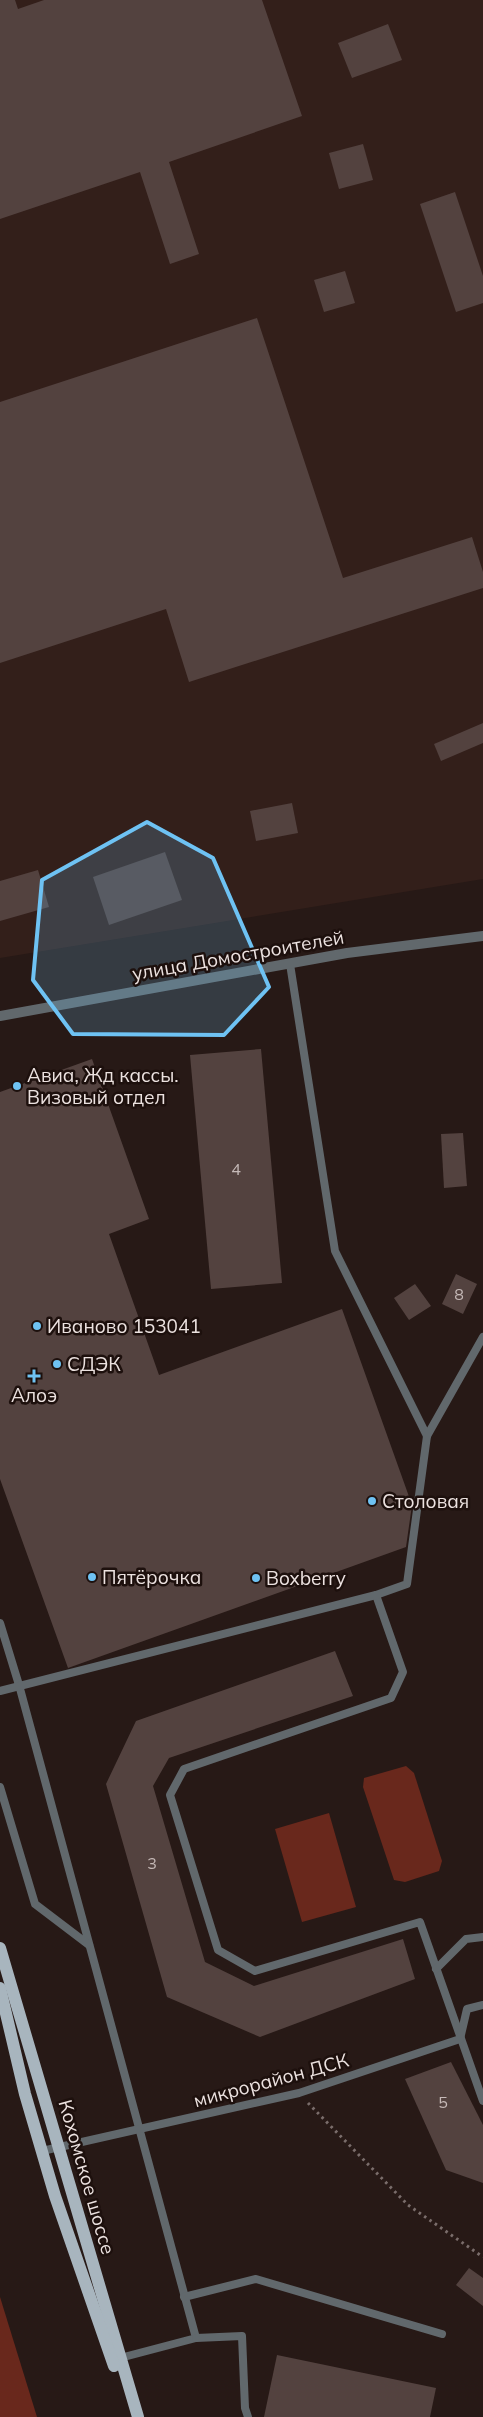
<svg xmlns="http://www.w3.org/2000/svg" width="483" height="2417" viewBox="0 0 483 2417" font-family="Mulish,sans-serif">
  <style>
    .built { fill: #331f1a }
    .green { fill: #69281c }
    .building { fill: #53423f }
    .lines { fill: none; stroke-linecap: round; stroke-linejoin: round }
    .path { stroke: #7a6d6b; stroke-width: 3; stroke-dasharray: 2.5 4; stroke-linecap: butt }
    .service { stroke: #61686c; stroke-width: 8 }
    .minor { stroke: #61686c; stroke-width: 10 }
    .primary { stroke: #a8b5be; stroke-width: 12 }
    .marked { fill: #6ec2f3; fill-opacity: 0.2; stroke: #6ec2f3; stroke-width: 4; stroke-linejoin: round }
    .poi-dot { fill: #6ec2f3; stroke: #1d100d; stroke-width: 2 }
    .labels { text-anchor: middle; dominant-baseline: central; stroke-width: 5; stroke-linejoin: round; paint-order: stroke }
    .number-label { font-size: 16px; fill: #c6bab8 }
    .street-label { font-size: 19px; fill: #ece2e0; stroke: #1d100d }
    .poi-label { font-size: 19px; fill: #ece2e0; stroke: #1d100d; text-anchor: start }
  </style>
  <rect width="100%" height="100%" fill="#271916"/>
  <path class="built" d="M0,0H483V879L0,958Z"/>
  <g class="green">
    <path d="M406,1766L414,1773L442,1861L439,1871L405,1882L394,1880L363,1787L364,1778Z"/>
    <path d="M329,1813L356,1907L302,1922L275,1829Z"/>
    <path d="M0,2297L37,2417H0Z"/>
  </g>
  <g class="building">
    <path d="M0,0H15L18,9L44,0H262L302,116L169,162L199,254L170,264L140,172L0,219Z"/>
    <path d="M388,24L402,60L352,78L338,43Z"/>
    <path d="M363,144L373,180L339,189L329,153Z"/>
    <path d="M455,192L483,276V303L456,312L420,204Z"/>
    <path d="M345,271L355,303L324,312L314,280Z"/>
    <path d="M257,318L343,578L472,537L483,572V588L189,682L166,609L0,663V402Z"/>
    <path d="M483,723V743L441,761L434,744Z"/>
    <path d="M292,803L298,833L256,841L250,811Z"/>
    <path d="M165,852L182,900L109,925L93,877Z"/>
    <path d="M38,870L49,907L0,921V881Z"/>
    <path d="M261,1049L282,1283L211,1289L190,1055Z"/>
    <path d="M92,1059L149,1219L109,1234L159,1375L342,1309L412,1505L406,1547L68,1668L0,1479V1092Z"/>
    <path d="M463,1133L467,1186L444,1188L441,1134Z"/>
    <path d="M456,1274L477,1284L463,1314L442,1304Z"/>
    <path d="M415,1284L431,1306L409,1320L394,1298Z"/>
    <path d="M335,1651L353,1696L169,1758L153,1786L205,1962L254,1986L403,1939L415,1979L260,2037L167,1997L106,1784L136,1721Z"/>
    <path d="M451,2062L483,2125V2183L446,2170L405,2079Z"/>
    <path d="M469,2268L483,2278V2306L456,2285Z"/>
    <path d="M277,2355L436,2388L430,2417H264Z"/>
  </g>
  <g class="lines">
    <path class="path" d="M308,2103L408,2205L483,2257"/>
    <g class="service">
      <path d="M290,964L335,1251L427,1436L483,1337"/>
      <path d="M376,1595L403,1672L391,1698L184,1769L170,1795L218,1950L255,1971L420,1922L483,2101"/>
      <path d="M0,1623L19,1685L196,2338L120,2358"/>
      <path d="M0,1691L376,1595L407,1584L427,1436"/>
      <path d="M0,1787L35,1904L89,1945"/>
      <path d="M436,1969L466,1939L483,1937"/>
      <path d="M42,2151L299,2093L460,2039L467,2009L483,2005"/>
      <path d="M184,2297L256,2279L442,2334"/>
      <path d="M196,2338L242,2336L245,2408L248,2417"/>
    </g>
    <path class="minor" d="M0,1016L347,953L483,936"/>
    <g class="primary">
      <path d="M0,1948L138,2417"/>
      <path d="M0,1988L25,2094L55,2196L114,2366"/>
    </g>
  </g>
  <path class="marked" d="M147,822L213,858L269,987L224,1035L73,1034L33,980L42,880Z"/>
  <g class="poi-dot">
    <circle cx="17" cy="1086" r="5"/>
    <circle cx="37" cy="1326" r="5"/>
    <circle cx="57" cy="1364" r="5"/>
    <path d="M31.5 1368.5h5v5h5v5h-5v5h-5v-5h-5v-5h5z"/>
    <circle cx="372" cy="1501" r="5"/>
    <circle cx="92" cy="1577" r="5"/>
    <circle cx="256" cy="1578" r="5"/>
  </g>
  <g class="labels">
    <g class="number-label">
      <text x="236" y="1169">4</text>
      <text x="459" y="1294">8</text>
      <text x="152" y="1863">3</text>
      <text x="443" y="2102">5</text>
    </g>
    <g class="street-label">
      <text transform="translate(238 955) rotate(-10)">улица Домостроителей</text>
      <text transform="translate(271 2080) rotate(-15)">микрорайон ДСК</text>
      <text transform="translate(87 2177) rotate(74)">Кохомское шоссе</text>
    </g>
    <g class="poi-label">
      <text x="27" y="1075">Авиа, Жд кассы.<tspan x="27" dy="22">Визовый отдел</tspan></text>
      <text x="47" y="1326">Иваново 153041</text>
      <text x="67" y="1364">СДЭК</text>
      <text x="34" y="1395" text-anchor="middle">Алоэ</text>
      <text x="382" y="1501">Столовая</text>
      <text x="102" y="1577">Пятёрочка</text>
      <text x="266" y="1578">Boxberry</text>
    </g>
  </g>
</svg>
